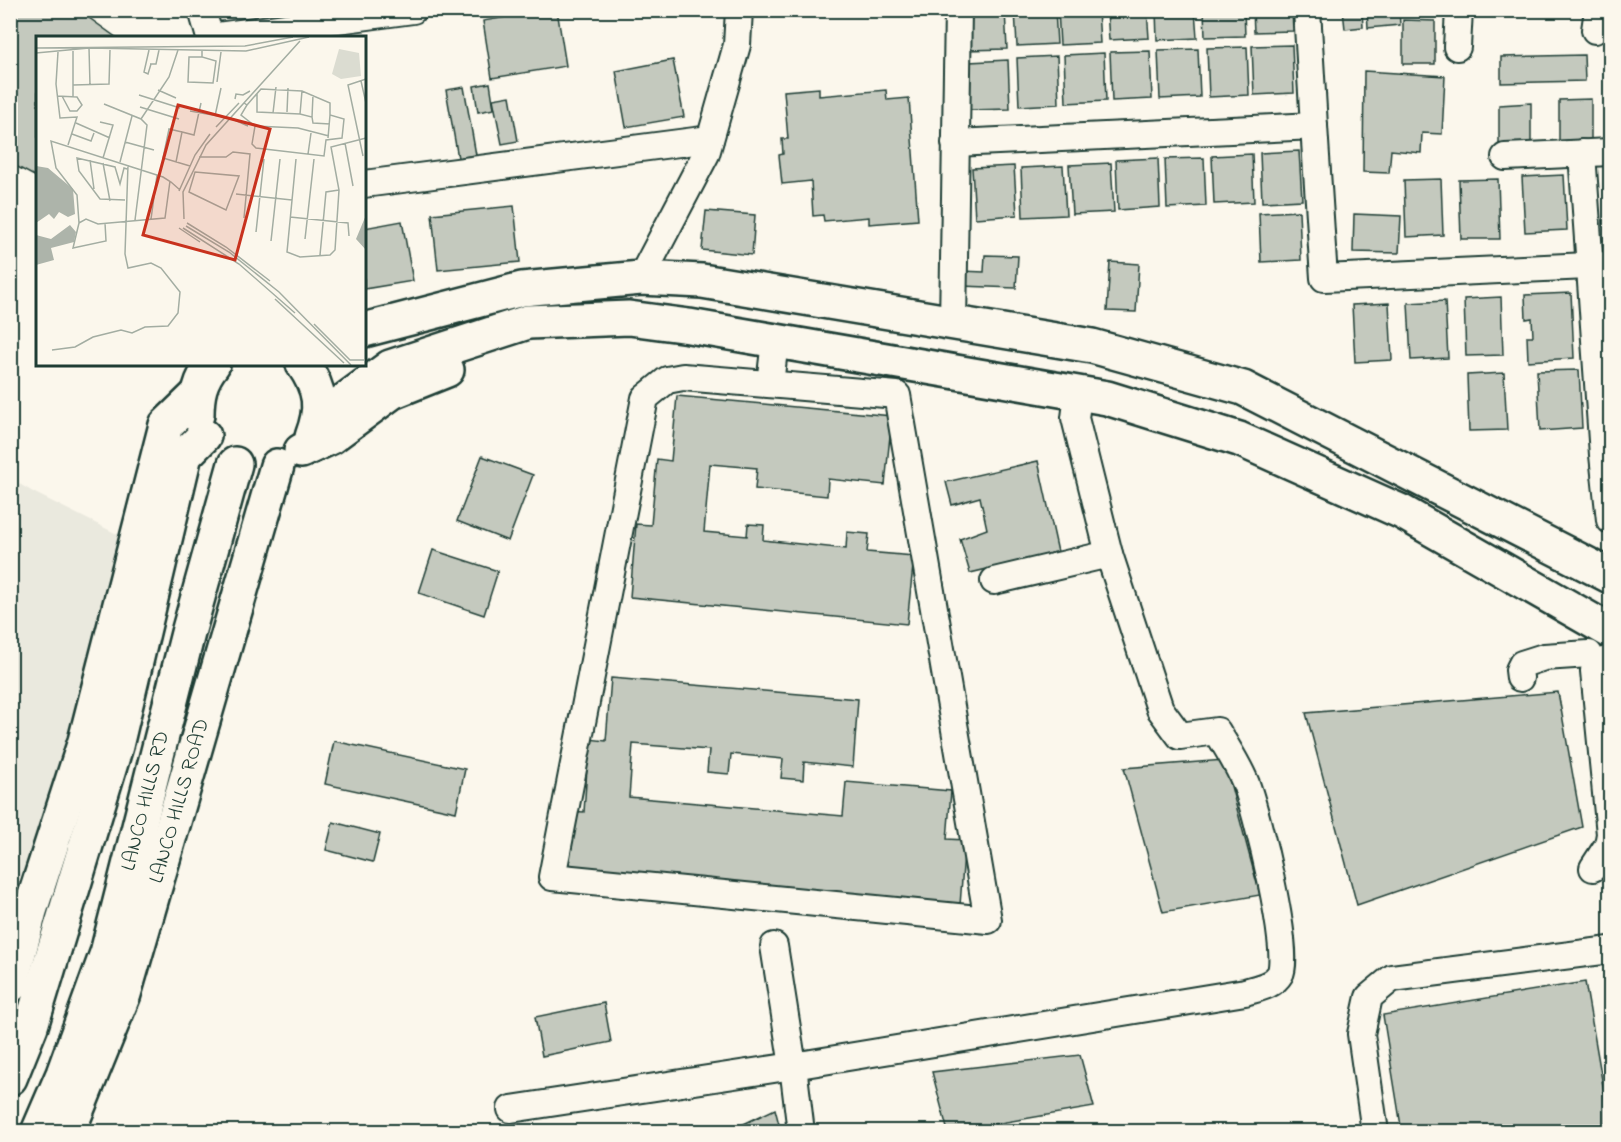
<svg xmlns="http://www.w3.org/2000/svg" width="1621" height="1142" viewBox="0 0 1621 1142" font-family="'Indie Flower',sans-serif">
  <style>
    .built { fill: #eae9de }
    .building { fill: #c4c9be; stroke: #1f3d34; stroke-width: 1.5 }
    .lines { fill: none; stroke-linecap: round; stroke-linejoin: round }
    .street-casing { stroke: #1f3d34; stroke-width: 30 }
    .secondary-casing { stroke: #1f3d34; stroke-width: 38 }
    .street { stroke: #fbf7ec; stroke-width: 26 }
    .secondary { stroke: #fbf7ec; stroke-width: 33 }
    .labels { text-anchor: middle; dominant-baseline: central; stroke-width: 5; stroke-linejoin: round; paint-order: stroke }
    .street-label { font-size: 21px; fill: #1f3d34; stroke: #fbf7ec }
    .inset-road { fill: none; stroke: #a3ada2; stroke-width: 1.5 }
    .view { fill: #c8321e; fill-opacity: 0.15; stroke: #c8321e; stroke-width: 3 }
    .inset-edge { fill: none; stroke: #1f3d34; stroke-width: 3 }
  </style>
  <rect width="100%" height="100%" fill="#fbf7ec"/>
  <filter id="ink" filterUnits="userSpaceOnUse"><feTurbulence type="fractalNoise" baseFrequency=".0167" numOctaves="2"/><feDisplacementMap in="SourceGraphic" scale="12" xChannelSelector="R" yChannelSelector="G"/><feConvolveMatrix kernelMatrix="1 2 1 2 8 2 1 2 1" color-interpolation-filters="sRGB"/></filter>
  <g filter="url(#ink)">
    <path class="built" d="M11,479L33,492L119,535L55,782L11,936Z"/>
    <g class="building">
      <path d="M10,10H78L117,38H38V178L10,163Z"/>
      <path d="M547,10H557L566,66L492,78L483,21Z"/>
      <path d="M965,10H1005L1007,49L967,50Z"/>
      <path d="M1015,10H1055L1057,44L1017,46Z"/>
      <path d="M1058,10H1098L1100,43L1060,45Z"/>
      <path d="M1107,10H1147L1149,38L1109,40Z"/>
      <path d="M1156,10H1195L1197,38L1157,40Z"/>
      <path d="M1204,10H1244L1245,36L1205,37Z"/>
      <path d="M1253,10H1292L1293,31L1254,32Z"/>
      <path d="M1343,10H1362L1363,27L1345,29Z"/>
      <path d="M1367,10H1399L1400,25L1368,28Z"/>
      <path d="M1609,16H1610V62L1606,61Z"/>
      <path d="M1403,20L1435,21V64H1403Z"/>
      <path d="M1292,45L1294,93L1254,95L1252,46Z"/>
      <path d="M1247,47L1249,95L1209,97L1207,48Z"/>
      <path d="M1198,49L1200,97L1160,99L1158,50Z"/>
      <path d="M1150,51L1152,99L1112,101L1110,52Z"/>
      <path d="M1104,53L1106,101L1066,103L1064,55Z"/>
      <path d="M1584,55L1585,81L1501,83V57Z"/>
      <path d="M1057,56L1059,104L1019,106L1017,58Z"/>
      <path d="M673,60L684,117L626,127L616,71Z"/>
      <path d="M1008,60L1010,109L970,110L969,62Z"/>
      <path d="M1364,71L1445,76L1442,134L1422,133L1421,153L1391,150L1389,173L1363,172Z"/>
      <path d="M490,83L494,109L478,112L474,86Z"/>
      <path d="M464,87L476,155L458,158L446,90Z"/>
      <path d="M819,88V96L886,90L887,100L909,98L918,220L869,224V217L824,221L823,215L813,216L811,181L782,184L779,155L783,154L782,139H788L784,91Z"/>
      <path d="M510,96L518,141L502,144L493,99Z"/>
      <path d="M1591,99V144H1559V100Z"/>
      <path d="M1531,103V148L1499,147V105Z"/>
      <path d="M1299,151L1302,200L1262,202L1260,153Z"/>
      <path d="M1252,154L1254,202L1214,204L1212,156Z"/>
      <path d="M1158,158L1160,207L1118,210L1116,160Z"/>
      <path d="M1204,158L1206,206L1167,208L1165,159Z"/>
      <path d="M1111,163L1114,212L1072,214L1069,165Z"/>
      <path d="M1014,166L1017,215L975,218L972,168Z"/>
      <path d="M1063,166L1066,215L1023,217L1021,168Z"/>
      <path d="M1564,175L1567,230L1525,232L1522,177Z"/>
      <path d="M1441,179L1443,235L1406,237L1404,180Z"/>
      <path d="M1498,179L1500,239H1461L1459,180Z"/>
      <path d="M514,206L520,262L438,270L432,214Z"/>
      <path d="M706,211L755,215L752,255L702,250Z"/>
      <path d="M1299,211L1301,260L1261,262L1259,213Z"/>
      <path d="M1354,214L1401,216L1399,253L1353,252Z"/>
      <path d="M402,221L413,281L364,289V228Z"/>
      <path d="M985,255L1018,256L1016,288L961,286L962,271L984,272Z"/>
      <path d="M1110,262L1139,264L1136,312L1107,311Z"/>
      <path d="M1571,293L1574,358L1528,361L1527,336H1533L1532,318L1526,319L1525,295Z"/>
      <path d="M1501,297L1503,355L1466,356L1464,299Z"/>
      <path d="M1445,301L1448,358L1411,360L1408,303Z"/>
      <path d="M1389,303L1392,360L1355,362L1352,305Z"/>
      <path d="M1579,370L1582,428L1540,431L1537,371Z"/>
      <path d="M1504,373L1507,430L1469,431L1467,375Z"/>
      <path d="M677,396L892,416L885,485L828,479L827,496L755,489L757,468L710,464L704,532L747,536L748,524L764,525L763,540L846,549L847,532L869,534L867,552L914,556L907,624L630,597L636,524L651,525L657,459L671,461Z"/>
      <path d="M482,456L533,475L508,541L457,521Z"/>
      <path d="M1038,461L1058,552L970,573L960,539L987,529L980,497L952,505L946,482Z"/>
      <path d="M433,550L498,571L484,615L419,593Z"/>
      <path d="M611,678L858,699L853,767L804,762L803,780L781,778L783,759L731,754L729,774L707,772L709,750L633,744L629,797L843,816L846,782L951,791L947,839L965,840L960,905L564,870L569,811L584,812L589,739L606,741Z"/>
      <path d="M1558,692L1582,827L1357,905L1306,713Z"/>
      <path d="M334,741L465,769L456,812L325,784Z"/>
      <path d="M1224,760L1260,895L1163,912L1124,768Z"/>
      <path d="M333,822L380,834L373,862L326,850Z"/>
      <path d="M1585,982L1610,1126L1577,1132H1402L1383,1015Z"/>
      <path d="M604,1003L611,1042L542,1056L535,1017Z"/>
      <path d="M1080,1055L1094,1107L948,1132L932,1072Z"/>
      <path d="M775,1109L781,1132H727Z"/>
    </g>
    <g class="lines">
      <defs>
        <g id="street">
          <path d="M202,10L210,38"/>
          <path d="M1307,10L1314,126"/>
          <path d="M1595,30L1598,10"/>
          <path d="M210,37L413,10"/>
          <path d="M1457,47L1459,10"/>
          <path d="M955,143L1314,126L1324,278L1610,265"/>
          <path d="M1582,153L1603,455L1610,520"/>
          <path d="M1505,157L1610,152"/>
          <path d="M364,184L710,139"/>
          <path d="M641,278L706,154L737,45L739,10"/>
          <path d="M953,323L958,10"/>
          <path d="M683,377L897,395L988,920L552,877L645,398L667,380Z"/>
          <path d="M770,384L775,341"/>
          <path d="M994,581L1109,554"/>
          <path d="M1520,678L1519,670L1522,664L1544,657L1589,654"/>
          <path d="M1593,868L1608,845L1610,834L1594,671L1610,658"/>
          <path d="M774,946L793,1066L801,1132"/>
          <path d="M511,1109L793,1066L1245,992C1258,988 1273,986 1280,974C1292,954 1256,810 1246,784C1239,766 1227,748 1217,731L1180,736L1160,709L1109,554L1075,418L1078,395"/>
          <path d="M1375,1132L1361,1034L1369,997L1392,978L1610,950"/>
        </g>
        <g id="secondary">
          <path d="M364,330L522,289L641,278L702,281L1092,346L1243,388L1610,576"/>
          <path d="M303,364C321,390 323,408 312,437"/>
          <path d="M197,415C197,395 200,380 213,364"/>
          <path d="M318,420L390,367L528,322L629,318L689,326L1107,398L1239,439L1402,512L1610,631"/>
          <path d="M301,451L331,437L392,392L447,370"/>
          <path d="M10,986L30,911L85,741L166,425L197,395"/>
          <path d="M10,1078L31,1026L116,746L185,455L204,436"/>
          <path d="M38,1132L63,1074L107,953L188,633L235,464"/>
          <path d="M68,1132L124,994L277,466"/>
        </g>
      </defs>
      <use href="#street" class="street-casing"/>
      <use href="#secondary" class="secondary-casing"/>
      <use href="#street" class="street"/>
      <use href="#secondary" class="secondary"/>
    </g>
  </g>
  <g class="labels">
    <g class="street-label">
      <text transform="translate(146 801) rotate(-76)">LANCO HILLS RD</text>
      <text transform="translate(180 801) rotate(-74)">LANCO HILLS ROAD</text>
    </g>
  </g>
  <g transform="translate(36 36)">
    <rect width="330" height="330" fill="#fbf7ec"/>
    <path d="M303,13L323,17L325,40L305,43L296,38Z" fill="#dbdcd1"/>
    <path d="M0,130L12,132L37,153L39,178L32,181L23,176L18,183L13,178L0,187ZM330,179V214L320,203ZM34,189L40,196L38,206L15,212L18,224L0,229V199L15,203Z" fill="#adb4aa"/>
    <path class="inset-road" d="M0,12L209,10L257,1M53,12L54,49M113,14L108,36L112,38L115,28M22,16L20,48L24,82L41,81L32,109M0,17L53,12L210,15L273,1M166,21H153L152,46L177,47L180,25L166,21V15M114,28H120L123,14M325,45L330,67M181,46L185,16M37,49L73,48L74,14M122,54L140,62M221,58V76L264,78L276,81L277,87L294,88M103,59L144,72M21,60L41,61L46,69L41,75H34L26,60M37,61V15M199,63L200,58L207,59L214,55M208,67L211,69L205,79L219,90L216,108L220,112L288,120L290,104L306,102L308,83L294,79V67L266,55L225,53L211,69M68,68L105,83L111,89L99,184M104,71L143,83M154,75L188,81M251,76L252,52M237,77L240,51M264,78L266,55M179,80L185,52M276,81L277,59M194,82L212,90M105,83L133,41L142,14M64,86L77,89L67,122M40,87L74,102M219,90L262,92L293,100M180,91L203,67M146,96L133,93L127,122L154,130M36,98L55,105L58,97M292,102L294,79M89,106L118,114M309,107L317,150M272,118L275,97M327,120L312,49L330,43M163,121H190L197,116L214,118L208,182M260,123L251,216L264,221L294,219L299,214L303,154L295,111L330,102M54,124L58,153M84,126L96,80M140,126L146,96L158,99L165,67M67,127L74,165M159,136L203,140L190,174L153,156ZM134,145L129,182L62,188L50,183L43,187L41,159L20,132L15,105L127,141L135,146L144,154M143,155L159,119L174,98M200,158L256,164M89,164L64,163L43,135L41,122L79,131L84,148L88,132L91,133M254,181L312,187L313,200M115,183L121,139M148,183L147,156L170,109L264,5M43,187L37,212L70,205L69,187M151,187L190,211L234,245M150,190L193,216L243,256L315,329M143,192L164,206M147,192L203,228L259,277M220,196L228,123M269,203L278,123M235,205L244,123M284,219L290,156L303,154M239,263L308,327M278,288L314,324H328M16,314L39,311L57,301L85,294L96,297L109,291L132,290L142,277L144,256L125,232L115,227L92,232L89,218L92,129"/>
    <path class="view" d="M142,69L234,93L199,224L107,199Z"/>
    <rect width="330" height="330" class="inset-edge"/>
  </g>
  <rect width="1621" height="1142" fill="none" stroke="#fbf7ec" stroke-width="36"/>
  <rect x="18" y="18" width="1585" height="1106" fill="none" stroke="#1f3d34" stroke-width="2" filter="url(#ink)"/>
</svg>
